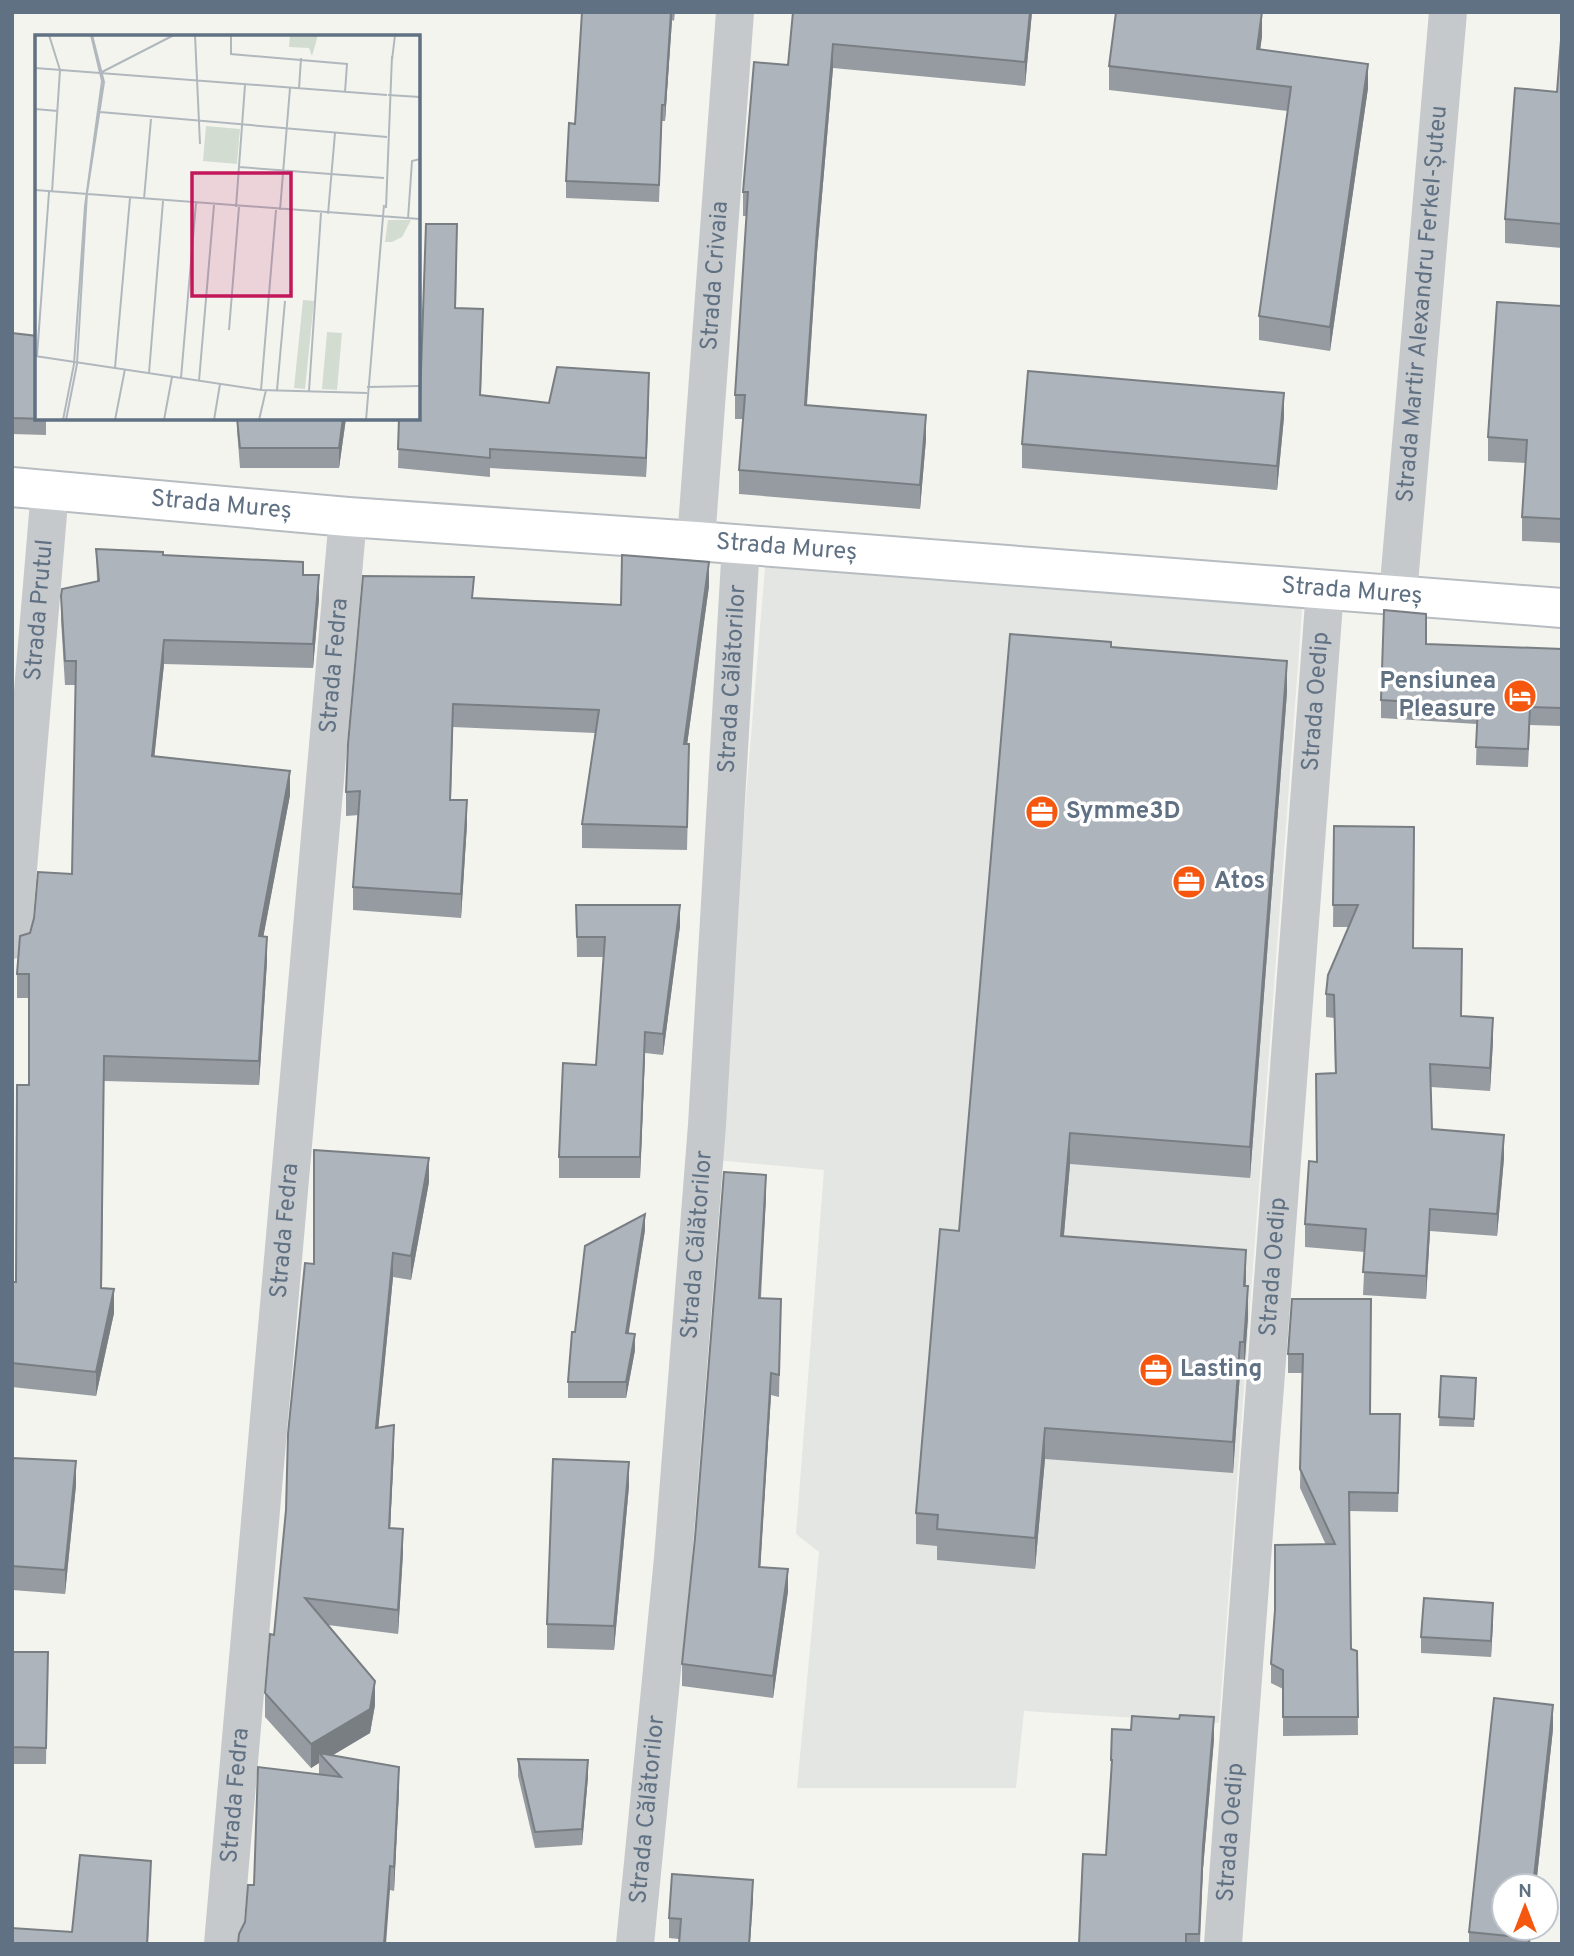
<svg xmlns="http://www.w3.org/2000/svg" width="1574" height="1956" viewBox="0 0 1574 1956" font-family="Overpass,sans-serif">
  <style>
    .built { fill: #e4e6e3 }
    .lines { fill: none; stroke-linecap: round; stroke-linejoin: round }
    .secondary-casing { stroke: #b7bcc1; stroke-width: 42 }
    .street { stroke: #c6c9cc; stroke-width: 38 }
    .secondary { stroke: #fff; stroke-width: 38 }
    .wall { fill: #959ba1 }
    .shaded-wall { fill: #797e83 }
    .building { fill: #adb4bb; stroke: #797e83; stroke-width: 2 }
    .labels { text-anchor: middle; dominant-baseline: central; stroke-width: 7; stroke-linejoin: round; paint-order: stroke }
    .street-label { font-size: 24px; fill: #607184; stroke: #fff }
    .poi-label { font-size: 24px; font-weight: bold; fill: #607184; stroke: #fff; text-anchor: start }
    .inset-road { fill: none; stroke: #b0b8be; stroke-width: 2 }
    .view { fill: #c2185b; fill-opacity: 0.15; stroke: #c2185b; stroke-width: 3.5 }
    .inset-edge { fill: none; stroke: #607184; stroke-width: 3.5 }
  </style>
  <rect width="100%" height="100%" fill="#f4f4ef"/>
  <path class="built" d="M766,555L1303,598L1219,1723L1024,1711L1016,1788H797L819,1552L796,1534L824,1170L716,1160Z"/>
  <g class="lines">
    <defs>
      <g id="secondary">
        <path id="s7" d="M12,487L348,517L696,541L1562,608"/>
      </g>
    </defs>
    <use href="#secondary" class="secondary-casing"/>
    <g class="street">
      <path id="s1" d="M696,541L735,12"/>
      <path id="s2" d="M1398,595L1448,12"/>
      <path id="s3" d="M12,940L50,490"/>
      <path id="s4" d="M223,1944L348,517"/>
      <path id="s5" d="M635,1944L673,1558L707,1125L741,544"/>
      <path id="s6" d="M1223,1944L1325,590"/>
    </g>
    <use href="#secondary" class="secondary"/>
  </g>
  <g class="wall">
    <path d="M582,12H675L674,21L672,20L665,121H662L659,202L566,198V181L575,124Z"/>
    <path d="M793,12H1032L1025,86L833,68L817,253L807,405L926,439L920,509L739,494V470L743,419H735V395L747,216H743V192L788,65Z"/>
    <path d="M1562,27V248L1505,243V219L1557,92Z"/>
    <path d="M1262,36L1260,50L1368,88L1330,351L1259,340V316L1288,111L1109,90V66Z"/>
    <path d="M457,244L456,308L483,328L481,395L549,403L649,392L646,477L490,468V477L398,468L399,418L420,400Z"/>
    <path d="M1562,306V543L1522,541V517L1526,463L1488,461V437Z"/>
    <path d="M12,333L46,418V435L12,434Z"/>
    <path d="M1284,417L1277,490L1022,468V444Z"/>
    <path d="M135,418H155V421Z"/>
    <path d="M237,418H346L339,468H240L237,430Z"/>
    <path d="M96,549L163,555L303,575L319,599L313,668L164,664L154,757L290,795L263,937L267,961L259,1085L104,1081L102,1288L114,1313L96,1396L12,1387V1282H16L29,1085V998H17V974L30,933L72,874L76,685H65L61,620V596L97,581Z"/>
    <path d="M709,586L687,744L689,767L687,850L582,848V824L595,733L453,727L451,800L467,824L461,918L353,910V887L359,815L346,816V792L474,598L621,605Z"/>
    <path d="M1426,644L1562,649V726L1530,725L1528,767L1476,765L1477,724L1381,718V700Z"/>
    <path d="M1111,648L1287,692L1250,1178L1070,1164L1064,1236L1246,1286L1248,1317L1244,1373H1240L1233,1473L1045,1459L1035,1569L937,1560V1546L916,1544V1513L959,1231Z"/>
    <path d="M1334,826L1413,948L1461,1016L1493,1041L1490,1091L1431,1087L1432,1129L1504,1158L1497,1236L1430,1231L1426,1299L1363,1295L1365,1252L1305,1247V1224L1335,1073L1334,1018L1326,1017V994L1348,927H1333Z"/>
    <path d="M576,905L680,926L663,1055L645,1053L640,1178H559V1157L596,1065L604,957H577Z"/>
    <path d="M429,1182L411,1280L393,1277L378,1428L394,1449L390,1528L403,1553L398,1634L328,1625L375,1705L370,1733L332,1755L399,1791L394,1891L390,1890L245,1922L254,1885L319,1774V1763L311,1768L265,1717V1693L274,1635L314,1264Z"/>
    <path d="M766,1197L761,1298L781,1299L779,1397L771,1395L760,1567L788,1591L773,1698L682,1686V1664Z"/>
    <path d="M645,1230L628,1334L635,1350L626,1398H568V1382L575,1332Z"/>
    <path d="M1292,1299L1370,1414L1400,1433L1398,1512L1349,1511L1351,1649L1357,1651L1358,1735L1283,1736V1689L1271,1683V1664L1326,1545L1300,1488L1302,1373H1288V1354Z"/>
    <path d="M1441,1376L1476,1378L1474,1427L1439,1426Z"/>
    <path d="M12,1458L76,1485L65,1594L12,1590Z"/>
    <path d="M629,1486L614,1650L547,1648V1624Z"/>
    <path d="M1493,1619L1491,1657L1421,1653V1637Z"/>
    <path d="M12,1652H48L46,1764H12Z"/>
    <path d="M1553,1729L1536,1886H1504L1531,1928L1530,1944H1469V1932Z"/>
    <path d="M1214,1739L1203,1869L1200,1944H1079L1106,1855L1111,1782V1760Z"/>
    <path d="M518,1759L588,1777L582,1845L535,1848L518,1776Z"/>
    <path d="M753,1900L679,1939L669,1938V1918Z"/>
  </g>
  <g class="shaded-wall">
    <path d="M671,12L672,20L665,121V105Z"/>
    <path d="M1030,12H1032L1025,86V62Z"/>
    <path d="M1262,12V36L1257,73V49Z"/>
    <path d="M833,44V68L817,253L805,429V405L817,229Z"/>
    <path d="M1368,64V88L1330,351V327Z"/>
    <path d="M649,373V392L646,477V458Z"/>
    <path d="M1284,393V417L1277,490V466Z"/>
    <path d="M926,415V439L920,509V485Z"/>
    <path d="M343,418H346L339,468V448Z"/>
    <path d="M709,562V586L684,767V744Z"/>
    <path d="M319,575V599L313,668V644Z"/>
    <path d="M164,640V664L152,780V756Z"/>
    <path d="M1287,661V692L1250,1178V1147Z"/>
    <path d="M290,771V795L259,960V936Z"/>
    <path d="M467,800V824L461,918V894Z"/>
    <path d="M680,905V926L663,1055V1034Z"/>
    <path d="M267,937V961L259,1085V1061Z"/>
    <path d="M1493,1018V1041L1490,1091V1068Z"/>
    <path d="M645,1032V1053L640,1178V1157Z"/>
    <path d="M1070,1133V1164L1061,1267V1236Z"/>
    <path d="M1504,1135V1158L1497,1236V1214Z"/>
    <path d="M429,1158V1182L411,1280V1256Z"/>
    <path d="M766,1175V1197L759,1319V1298Z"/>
    <path d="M1430,1209V1231L1426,1299V1276Z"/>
    <path d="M645,1214V1230L626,1350V1333Z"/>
    <path d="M1246,1250V1281L1244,1317V1286Z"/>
    <path d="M393,1253V1277L376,1452V1428Z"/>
    <path d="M1248,1286V1317L1244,1373V1342Z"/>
    <path d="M114,1289V1313L96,1396V1372Z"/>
    <path d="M635,1334V1350L626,1398V1382Z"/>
    <path d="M1240,1342V1373L1233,1473V1442Z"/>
    <path d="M771,1373V1395L759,1589V1567Z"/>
    <path d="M394,1425V1449L389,1552V1528Z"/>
    <path d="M1045,1428V1459L1035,1569V1538Z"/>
    <path d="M76,1461V1485L65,1594V1570Z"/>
    <path d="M629,1462V1486L614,1650V1626Z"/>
    <path d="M403,1529V1553L398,1634V1610Z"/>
    <path d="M788,1569V1591L773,1698V1676Z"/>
    <path d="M1493,1603V1619L1491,1657V1641Z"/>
    <path d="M375,1681V1705L370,1733L325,1760L319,1753V1763L311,1768V1744Z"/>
    <path d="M1553,1705V1729L1536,1886H1533Z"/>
    <path d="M1214,1717V1739L1203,1869L1199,1944L1203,1846Z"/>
    <path d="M588,1760V1777L582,1845V1829Z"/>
    <path d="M399,1767V1791L394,1891V1867Z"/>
    <path d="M151,1861L148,1944H147Z"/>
    <path d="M390,1866V1890L386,1944H384Z"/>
    <path d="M753,1880V1900L750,1944H749Z"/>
    <path d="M1529,1928H1531L1530,1944H1528Z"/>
  </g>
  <g class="building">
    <path d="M582,12H671L665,105H662L659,185L566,181L569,123L575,124Z"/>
    <path d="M793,12H1030L1025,62L833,44L817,229L805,405L926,415L920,485L739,470L745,395H735L748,192H743L754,62L788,65Z"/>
    <path d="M1116,12H1262L1257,49L1368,64L1330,327L1259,316L1291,87L1109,66Z"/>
    <path d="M1562,27V224L1505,219L1515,88L1557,92Z"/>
    <path d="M426,224H457L455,308L483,309L480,395L549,403L557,367L649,373L646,458L490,449V458L398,449L399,418H418V400H420Z"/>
    <path d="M1497,302L1562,306V519L1522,517L1527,440L1488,437Z"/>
    <path d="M12,333L37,336V418L46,419L12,418Z"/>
    <path d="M1028,371L1284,393L1277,466L1022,444Z"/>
    <path d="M237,418H343L339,448H240Z"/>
    <path d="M96,549L163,552V555L303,562V575H319L313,644L164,640L152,756L290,771L259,936L267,937L259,1061L104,1056L101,1288L114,1289L96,1372L12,1363V1282H16L17,1085H29V974H17L20,936L30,933L34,918L38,872L72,874L76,661H65L61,596L62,589L99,581Z"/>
    <path d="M622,555L709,562L684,744H689L687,827L582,824L599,710L453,704L450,800H467L461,894L353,887L360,791L346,792L348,744L363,576L474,577L472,598L621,605Z"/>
    <path d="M1384,610L1426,614V644L1562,649V708L1530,707L1528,749L1476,747L1478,706L1381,700Z"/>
    <path d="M1010,634L1111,642V647L1287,661L1250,1147L1070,1133L1061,1236L1246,1250L1244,1286H1248L1244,1342H1240L1233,1442L1045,1428L1035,1538L937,1529L938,1515L916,1513L940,1229L959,1231Z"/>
    <path d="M1334,826L1414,827L1413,948L1462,949L1461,1016L1493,1018L1490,1068L1430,1064L1432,1129L1504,1135L1497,1214L1430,1209L1426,1276L1363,1272L1366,1229L1305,1224L1309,1161L1317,1162L1316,1074L1336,1073L1334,995L1326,994L1328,975L1358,905H1333Z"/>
    <path d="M576,905H680L663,1034L645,1032L640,1157H559L563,1063L596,1065L605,937H577Z"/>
    <path d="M314,1150L429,1158L411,1256L393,1253L376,1428L394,1425L389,1528L403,1529L398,1610L305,1598L375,1681L370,1709L311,1744L265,1693L270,1634L274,1635L286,1510L288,1434L305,1263L314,1264Z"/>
    <path d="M724,1172L766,1175L759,1298L781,1299L779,1375L771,1373L759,1567L788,1569L773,1676L682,1664L695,1538Z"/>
    <path d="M645,1214L626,1333L635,1334L626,1382H568L572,1332H575L585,1246Z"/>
    <path d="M1292,1299H1371L1370,1414H1400L1398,1493L1349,1492L1351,1649L1357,1651L1358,1717H1283V1670L1271,1664L1275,1610V1545L1335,1544L1300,1469L1303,1354H1288Z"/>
    <path d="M1441,1376L1476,1378L1474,1419L1439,1417Z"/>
    <path d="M12,1458L76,1461L65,1570L12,1566Z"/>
    <path d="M553,1459L629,1462L614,1626L547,1624Z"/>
    <path d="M1424,1598L1493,1603L1491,1641L1421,1637Z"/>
    <path d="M12,1652H48L46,1748L12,1747Z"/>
    <path d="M1494,1698L1553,1705L1533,1886H1504V1928H1529L1528,1938L1469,1932Z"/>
    <path d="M1180,1715L1214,1717L1203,1846L1199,1934H1186V1944H1079L1083,1854L1106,1855L1112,1760H1111L1112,1729L1131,1730L1132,1716L1179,1719Z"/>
    <path d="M319,1753L399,1767L394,1867L390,1866L384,1944H238L239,1934L245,1922L248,1885H254L258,1767L341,1777Z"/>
    <path d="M518,1759L588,1760L582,1829L535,1832Z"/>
    <path d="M80,1855L151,1861L147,1944H12V1928L72,1932Z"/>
    <path d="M672,1874L753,1880L749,1944H679L681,1919L669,1918Z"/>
  </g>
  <defs>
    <symbol id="hotel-disc" viewBox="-11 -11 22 22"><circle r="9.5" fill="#f5570f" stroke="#fff"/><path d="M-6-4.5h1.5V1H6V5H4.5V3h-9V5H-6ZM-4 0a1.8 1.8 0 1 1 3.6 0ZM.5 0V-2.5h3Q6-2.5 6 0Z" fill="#fff"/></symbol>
    <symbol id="office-disc" viewBox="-11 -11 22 22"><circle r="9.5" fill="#f5570f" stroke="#fff"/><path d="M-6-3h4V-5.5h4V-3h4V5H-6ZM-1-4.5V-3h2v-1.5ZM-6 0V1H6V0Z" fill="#fff"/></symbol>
  </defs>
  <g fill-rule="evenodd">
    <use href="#hotel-disc" x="1501" y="677" width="38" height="38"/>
    <use href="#office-disc" x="1023" y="793" width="38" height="38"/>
    <use href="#office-disc" x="1170" y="863" width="38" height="38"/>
    <use href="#office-disc" x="1137" y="1351" width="38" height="38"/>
  </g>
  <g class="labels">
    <g class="street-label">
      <text stroke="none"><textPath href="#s1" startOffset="266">Strada Crivaia</textPath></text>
      <text stroke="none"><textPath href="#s2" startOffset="292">Strada Martir Alexandru Ferkel-Șuteu</textPath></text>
      <text stroke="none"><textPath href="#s7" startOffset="210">Strada Mureș</textPath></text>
      <text stroke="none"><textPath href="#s7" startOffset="777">Strada Mureș</textPath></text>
      <text stroke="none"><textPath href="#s7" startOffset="1344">Strada Mureș</textPath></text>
      <text stroke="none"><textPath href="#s3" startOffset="331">Strada Prutul</textPath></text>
      <text stroke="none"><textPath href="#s4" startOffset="1283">Strada Fedra</textPath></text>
      <text stroke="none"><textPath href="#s5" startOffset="1269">Strada Călătorilor</textPath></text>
      <text stroke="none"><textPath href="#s6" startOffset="1246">Strada Oedip</textPath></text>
      <text stroke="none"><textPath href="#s4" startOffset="716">Strada Fedra</textPath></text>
      <text stroke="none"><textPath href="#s5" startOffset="702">Strada Călătorilor</textPath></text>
      <text stroke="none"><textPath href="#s6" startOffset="679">Strada Oedip</textPath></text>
      <text stroke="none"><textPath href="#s4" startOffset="149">Strada Fedra</textPath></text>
      <text stroke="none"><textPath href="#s5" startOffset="135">Strada Călătorilor</textPath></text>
      <text stroke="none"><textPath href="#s6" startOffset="112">Strada Oedip</textPath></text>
    </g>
    <g class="poi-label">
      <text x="1496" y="682" text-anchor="end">Pensiunea<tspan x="1496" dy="28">Pleasure</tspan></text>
      <text x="1066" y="812">Symme3D</text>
      <text x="1214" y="882">Atos</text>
      <text x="1180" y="1370">Lasting</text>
    </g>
  </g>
  <g transform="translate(35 35)">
    <rect width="385" height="385" fill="#f4f4ef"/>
    <path d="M171,91L205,94L202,129L168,126ZM268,265L279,266L270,354L259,353ZM292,297L307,298L302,355L287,354Z" fill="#d3dcd0"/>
    <path d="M255,0H283L277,21L274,13L254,12ZM353,185H376L375,187L367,202L357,207H350Z" fill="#d3dcd0"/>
    <path class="inset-road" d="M14,0L25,35L17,157M160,0L165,109M196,0V19L312,29L310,57M357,25L360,0M0,33L352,60M67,37L139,0M264,54L266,23M353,60L385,62M0,74L23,76M65,77L352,102M204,132L349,143M0,155L385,184M109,164L116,84M201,172L210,50M351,173L357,21M245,175L255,53M293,179L300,98M373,184L377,126L385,124M194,295L204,172M0,321L226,355L332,358M2,321L14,157M80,333L95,163M114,338L128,166M146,343L161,168M164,346L179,170M332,352L385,351M226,355L241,175M242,355L250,266M274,356L286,178M28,385L39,329L50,171L67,46L56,0M31,385L42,329L52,158L69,47L57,0M80,385L90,334M129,385L137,342M179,385L185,349M224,385L231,355M331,385L349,170"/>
    <path class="view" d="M157,138H256V261H157Z"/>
    <rect width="385" height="385" class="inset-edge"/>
  </g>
  <rect width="1574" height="1956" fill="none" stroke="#607184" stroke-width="28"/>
  <g transform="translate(1525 1907)"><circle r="33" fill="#ffffff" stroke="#bfc6ce" stroke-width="2"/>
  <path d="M0-5L12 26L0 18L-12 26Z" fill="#f5570f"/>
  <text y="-10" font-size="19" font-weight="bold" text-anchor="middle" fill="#607184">N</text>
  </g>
</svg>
